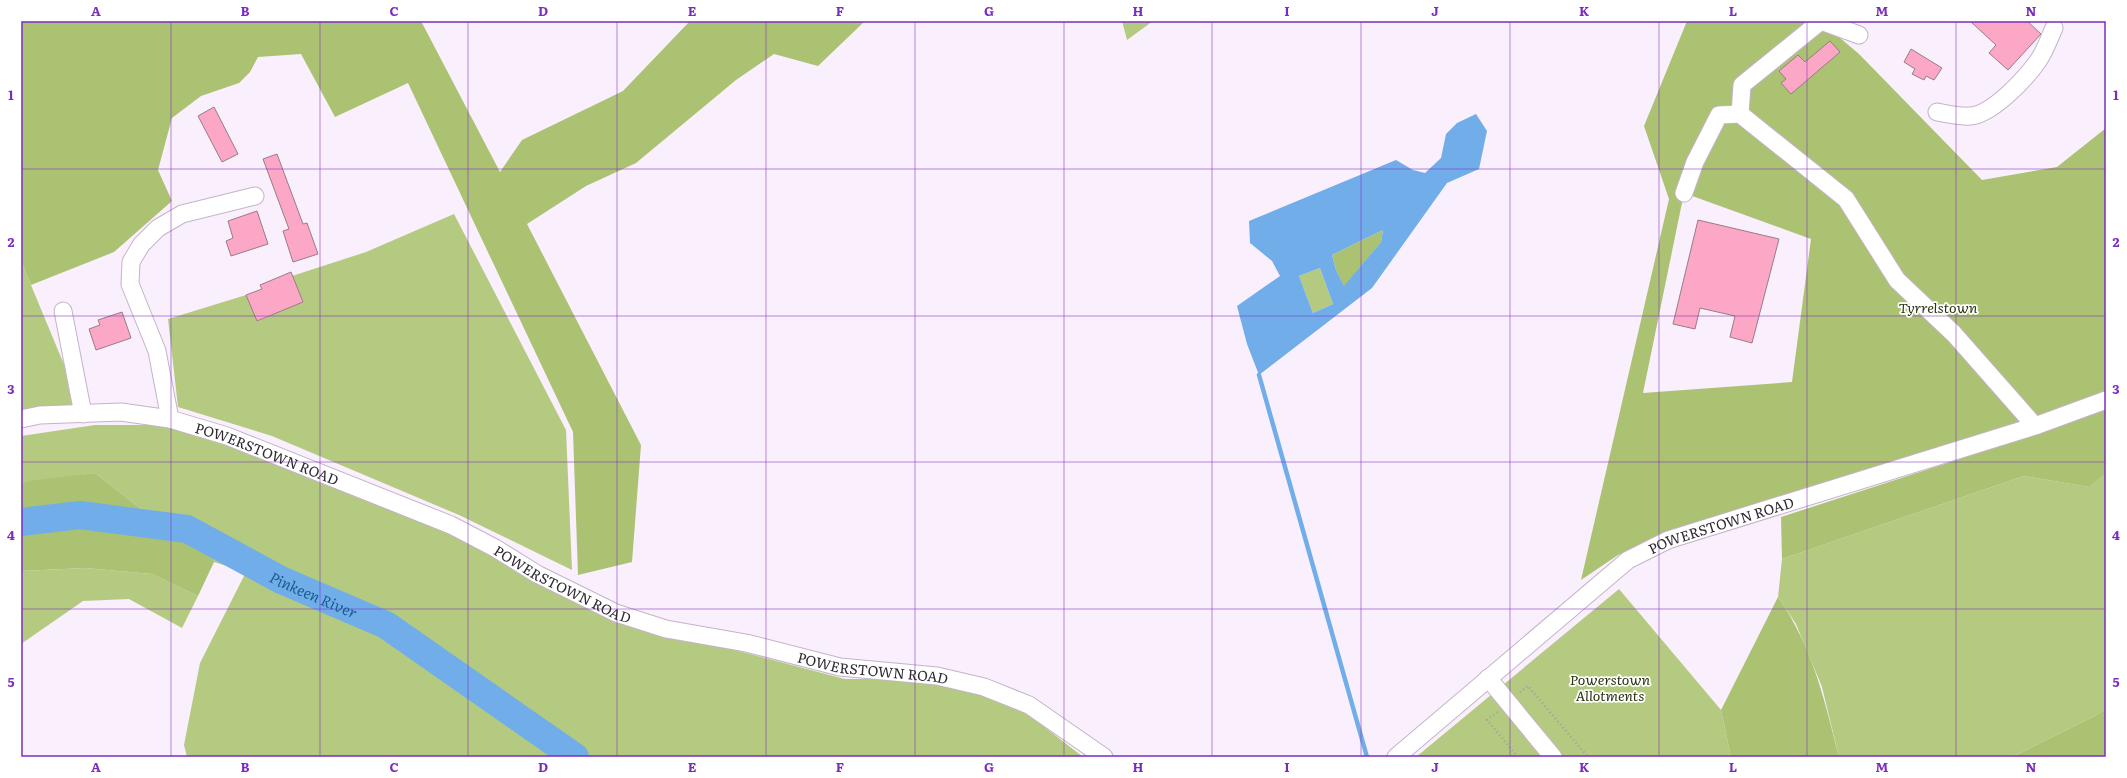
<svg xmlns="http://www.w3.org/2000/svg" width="2127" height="778" viewBox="0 0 2127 778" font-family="Literata,serif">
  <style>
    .green { fill: #b4ca80 }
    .forest { fill: #abc273; fill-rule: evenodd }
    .water { fill: #71aee9; fill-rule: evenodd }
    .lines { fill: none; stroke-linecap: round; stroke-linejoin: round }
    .stream { stroke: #71aee9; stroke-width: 4.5 }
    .river { stroke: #71aee9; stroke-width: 28 }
    .building { fill: #fca7c6; stroke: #987c85 }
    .minor-casing { stroke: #c4b3c9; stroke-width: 19 }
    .path { stroke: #a59ca8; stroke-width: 2.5; stroke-dasharray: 1 3; stroke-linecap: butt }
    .minor { stroke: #fff; stroke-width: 17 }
    .grid { fill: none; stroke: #7b2cbf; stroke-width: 1; stroke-opacity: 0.55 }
    .labels { text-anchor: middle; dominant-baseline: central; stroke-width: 3.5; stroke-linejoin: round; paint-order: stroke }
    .park-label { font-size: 14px; font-style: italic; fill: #2a3311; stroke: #fff }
    .street-label { font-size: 14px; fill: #302932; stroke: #fff }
    .water-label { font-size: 15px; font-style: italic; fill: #1a5b91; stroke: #fff }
    .neatline { fill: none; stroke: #7b2cbf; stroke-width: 1.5 }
    .grid-label { font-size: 13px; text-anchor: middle; font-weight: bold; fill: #7b2cbf }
  </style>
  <rect width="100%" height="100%" fill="#faeffd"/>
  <g class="green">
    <path d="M1122,21H1153L1127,40Z"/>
    <path d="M454,214L566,430L572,570L459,515L272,436L178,407L168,319L246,295L258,321L303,302L292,276L366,252Z"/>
    <path d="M21,261L75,391L77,408L21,415Z"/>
    <path d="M1320,268L1333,304L1313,313L1299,276Z"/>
    <path d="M95,425H171L221,440L451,534L613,618L845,679H937L989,694L1028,714L1083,757H187L184,745L200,663L246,572L214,562L209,536L140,508L95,473L21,484V436Z"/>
    <path d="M2106,474V709L2093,717L2012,757H1839L1822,687L1796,624L1778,597L1782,559L2024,476L2089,487Z"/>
    <path d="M85,568L152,574L198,596L182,628L129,599L83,601L21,644V571Z"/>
    <path d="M1619,589L1721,710L1731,757H1416Z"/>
  </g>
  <g class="forest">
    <path d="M21,21H421L500,172L522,140L623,91L690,21H865L818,66L774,54L736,80L636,163L586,186L527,224L641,445L632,562L578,575L573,432L408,83L335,117L301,54L258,57L250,72L239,83L201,96L172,118L158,170L172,201L114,252L31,285L21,261Z"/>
    <path d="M1687,21H1820L1859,54L1982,180L2057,167L2106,128V393L1774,504L1683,527L1618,555L1581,580L1669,199L1644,126ZM1684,193L1811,239L1792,382L1643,393Z"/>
    <path d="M1383,230L1381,242L1344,287L1336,270L1332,255Z"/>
    <path d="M2106,409V474L2089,487L2024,476L1782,559L1781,517L2034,435Z"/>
    <path d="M95,473L140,508L209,536L214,562L198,596L152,574L85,568L21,571V484L29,481Z"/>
    <path d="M1778,597C1813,648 1824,698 1839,757H1731L1721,710Z"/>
    <path d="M2106,709V757H2012L2093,717Z"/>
  </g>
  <path class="water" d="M1476,114L1487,131L1479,169L1447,183L1372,288L1259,375L1247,344L1237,306L1280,276L1272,261L1250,243L1249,221L1396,160L1413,170L1425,173L1441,158L1446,134L1457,123ZM1383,230L1381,242L1344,286L1336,270L1332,255ZM1320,268L1333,304L1313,313L1299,276Z"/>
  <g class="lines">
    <path class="stream" d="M1259,375L1367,757"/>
    <path class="river" id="s1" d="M21,522L80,515L187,529L281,580L386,625L575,757"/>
  </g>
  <g class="building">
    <path d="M1970,21H2027L2041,34L2008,70L1989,53L1996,45Z"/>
    <path d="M1830,41L1840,52L1791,94L1781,83L1786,79L1779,71L1798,55L1805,62Z"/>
    <path d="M1911,49L1942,68L1934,80L1926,76L1924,80L1912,74L1915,69L1904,62Z"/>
    <path d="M214,107L238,154L222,162L198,116Z"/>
    <path d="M277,154L303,224L307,223L318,254L293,262L283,231L289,229L263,159Z"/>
    <path d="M257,211L268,244L231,256L226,241L233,238L228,221Z"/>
    <path d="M1698,220L1779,239L1752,343L1730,337L1735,316L1700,308L1695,329L1673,324Z"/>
    <path d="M291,272L303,302L257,321L246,295L262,289L260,285Z"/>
    <path d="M122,312L131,338L96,350L89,329L100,325L98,320Z"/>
  </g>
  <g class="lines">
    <defs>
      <g id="minor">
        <path d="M1937,112C1948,114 1959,117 1970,116C1992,115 2026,78 2038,61C2045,51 2049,39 2054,28"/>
        <path d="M1740,114L1742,85L1821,21L1859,35"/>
        <path d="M1684,193L1695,162L1719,115L1740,114L1846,199L1897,280L1954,334L2035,426"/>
        <path d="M63,311L83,414"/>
        <path id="s2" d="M21,419L40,415L121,412L170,419L227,436L451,525L495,548L537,574L616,613L666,629L746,643L840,667L937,676L984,687L1029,705L1104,757"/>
        <path d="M170,419L157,351L130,284L131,262L141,245L158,228L182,214L255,196"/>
        <path d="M1488,678L1553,757"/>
        <path id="s3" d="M1396,757L1628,560L1668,540L2035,426L2106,400"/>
      </g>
    </defs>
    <use href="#minor" class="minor-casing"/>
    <g class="path">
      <path d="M1520,692L1528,686L1588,757"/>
      <path d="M1497,712L1487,720L1518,757"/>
    </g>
    <use href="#minor" class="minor"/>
  </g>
  <path class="grid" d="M171,21V757M320,21V757M468,21V757M617,21V757M766,21V757M915,21V757M1064,21V757M1212,21V757M1361,21V757M1510,21V757M1659,21V757M1807,21V757M1956,21V757M21,169H2106M21,316H2106M21,462H2106M21,609H2106"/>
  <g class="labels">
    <g class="park-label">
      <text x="1938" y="307">Tyrrelstown</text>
      <text x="1610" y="679">Powerstown<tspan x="1610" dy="16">Allotments</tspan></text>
    </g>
    <g class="street-label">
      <text stroke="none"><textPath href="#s2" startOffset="253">POWERSTOWN ROAD</textPath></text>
      <text stroke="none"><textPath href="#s3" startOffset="404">POWERSTOWN ROAD</textPath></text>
      <text stroke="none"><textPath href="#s2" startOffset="577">POWERSTOWN ROAD</textPath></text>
      <text stroke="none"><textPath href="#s2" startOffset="901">POWERSTOWN ROAD</textPath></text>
    </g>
    <g class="water-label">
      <text stroke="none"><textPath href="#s1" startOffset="310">Pinkeen River</textPath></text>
    </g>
  </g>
  <rect width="2127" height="778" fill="none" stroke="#ffffff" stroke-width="44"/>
  <rect x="22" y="22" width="2083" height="734" class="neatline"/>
  <g class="grid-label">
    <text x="96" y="16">A</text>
    <text x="245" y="16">B</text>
    <text x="394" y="16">C</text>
    <text x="543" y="16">D</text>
    <text x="692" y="16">E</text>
    <text x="840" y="16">F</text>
    <text x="989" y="16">G</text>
    <text x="1138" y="16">H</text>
    <text x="1287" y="16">I</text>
    <text x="1435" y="16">J</text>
    <text x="1584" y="16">K</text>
    <text x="1733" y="16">L</text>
    <text x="1882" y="16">M</text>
    <text x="2031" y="16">N</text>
    <text x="11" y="100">1</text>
    <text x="2116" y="100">1</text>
    <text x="11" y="247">2</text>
    <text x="2116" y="247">2</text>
    <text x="11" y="394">3</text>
    <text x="2116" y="394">3</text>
    <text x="11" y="540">4</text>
    <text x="2116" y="540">4</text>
    <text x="11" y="687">5</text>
    <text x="2116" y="687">5</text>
    <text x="96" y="772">A</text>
    <text x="245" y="772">B</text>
    <text x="394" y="772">C</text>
    <text x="543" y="772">D</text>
    <text x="692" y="772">E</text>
    <text x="840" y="772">F</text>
    <text x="989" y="772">G</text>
    <text x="1138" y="772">H</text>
    <text x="1287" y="772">I</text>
    <text x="1435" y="772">J</text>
    <text x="1584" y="772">K</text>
    <text x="1733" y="772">L</text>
    <text x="1882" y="772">M</text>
    <text x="2031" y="772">N</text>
  </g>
</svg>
